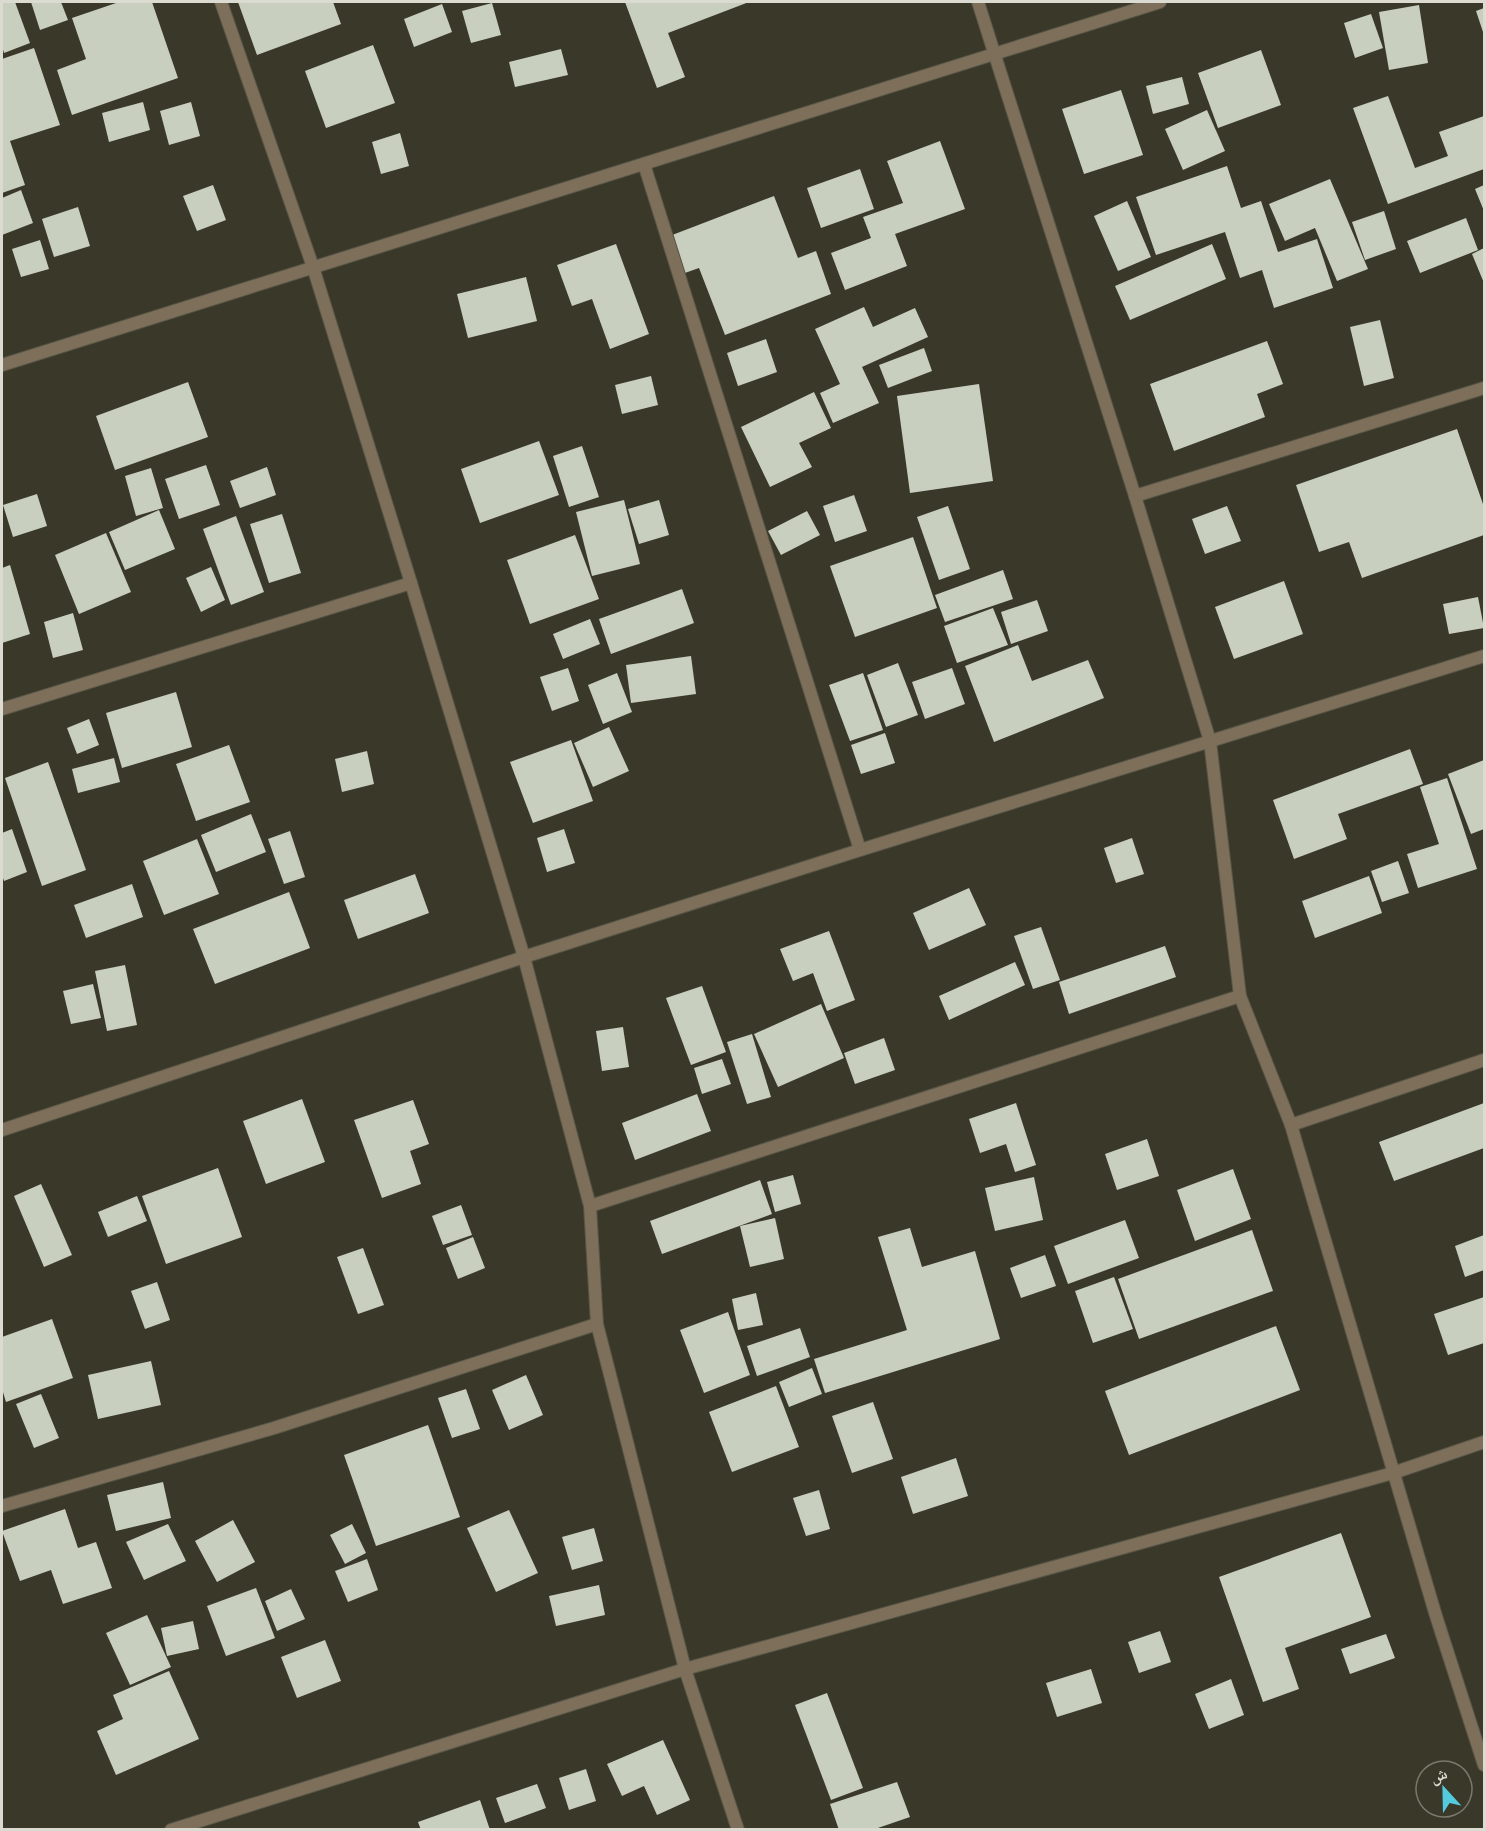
<svg xmlns="http://www.w3.org/2000/svg" width="1486" height="1831" viewBox="0 0 1486 1831" font-family="'DM Sans','Noto Naskh Arabic',sans-serif">
  <style>
    .building { fill: #c9cfbe }
    .lines { fill: none; stroke-linecap: round; stroke-linejoin: round }
    .street-casing { stroke: #575547; stroke-width: 14 }
    .street { stroke: #7d6f59; stroke-width: 12 }
  </style>
  <rect width="100%" height="100%" fill="#3a3829"/>
  <g class="building">
    <path d="M2,2H15L30,43L4,53L2,46Z"/>
    <path d="M31,2H61L68,20L40,30Z"/>
    <path d="M119,2H152L178,78L72,115L57,70L86,59L72,18Z"/>
    <path d="M238,2H333L341,24L257,55Z"/>
    <path d="M625,2H749L668,33L685,77L657,88Z"/>
    <path d="M492,3L501,35L471,43L462,11Z"/>
    <path d="M442,4L452,32L414,47L404,19Z"/>
    <path d="M1419,5L1428,63L1389,70L1379,12Z"/>
    <path d="M1484,8V35L1476,11Z"/>
    <path d="M1371,14L1383,48L1355,58L1344,23Z"/>
    <path d="M373,45L395,103L326,128L305,71Z"/>
    <path d="M34,48L60,125L10,141L25,185L2,193V59Z"/>
    <path d="M561,49L568,75L515,87L509,62Z"/>
    <path d="M1261,50L1281,105L1218,128L1198,73Z"/>
    <path d="M1182,77L1189,104L1153,114L1146,86Z"/>
    <path d="M1121,90L1143,155L1084,174L1062,109Z"/>
    <path d="M1388,96L1415,168L1448,156L1439,132L1484,116V169L1388,204L1353,108Z"/>
    <path d="M143,102L150,130L109,142L102,113Z"/>
    <path d="M191,102L200,136L169,145L160,111Z"/>
    <path d="M1207,110L1225,151L1183,170L1165,129Z"/>
    <path d="M400,133L409,166L381,174L372,142Z"/>
    <path d="M940,141L965,209L895,234L907,266L845,290L831,253L871,238L863,217L903,203L887,161Z"/>
    <path d="M1227,166L1241,208L1261,201L1278,252L1317,239L1333,288L1274,308L1262,270L1240,278L1225,232L1156,255L1136,197Z"/>
    <path d="M860,169L874,209L821,228L807,188Z"/>
    <path d="M1330,179L1368,269L1337,281L1315,228L1285,241L1269,204Z"/>
    <path d="M213,185L226,220L197,231L183,196Z"/>
    <path d="M1484,185V211L1475,189Z"/>
    <path d="M21,190L33,223L2,235V198Z"/>
    <path d="M774,196L798,258L816,251L831,294L725,335L699,268L682,274L667,237Z"/>
    <path d="M1127,201L1151,257L1118,271L1094,216Z"/>
    <path d="M78,207L90,246L54,257L42,219Z"/>
    <path d="M1384,211L1396,249L1365,260L1352,222Z"/>
    <path d="M1466,218L1478,250L1420,273L1407,241Z"/>
    <path d="M40,240L49,269L21,277L12,249Z"/>
    <path d="M616,244L649,334L610,349L592,299L572,306L557,265Z"/>
    <path d="M1212,244L1226,279L1130,320L1115,286Z"/>
    <path d="M1484,248V283L1472,254Z"/>
    <path d="M526,277L537,321L468,338L457,294Z"/>
    <path d="M864,307L873,327L915,308L928,337L862,367L879,403L833,423L820,393L840,384L815,329Z"/>
    <path d="M1380,320L1394,378L1364,386L1350,327Z"/>
    <path d="M766,339L777,372L738,386L727,353Z"/>
    <path d="M1267,341L1283,384L1257,394L1265,417L1174,451L1150,384Z"/>
    <path d="M924,348L932,371L888,388L879,365Z"/>
    <path d="M651,376L658,405L622,414L615,385Z"/>
    <path d="M188,382L208,437L115,470L96,416Z"/>
    <path d="M979,384L993,481L910,493L897,396Z"/>
    <path d="M814,392L831,428L799,443L812,467L770,487L741,427Z"/>
    <path d="M1457,429L1484,507V535L1362,578L1349,542L1319,552L1296,485Z"/>
    <path d="M539,441L559,495L480,523L461,469Z"/>
    <path d="M582,446L599,497L569,507L553,456Z"/>
    <path d="M206,465L220,505L179,519L165,479Z"/>
    <path d="M267,467L276,495L240,508L230,481Z"/>
    <path d="M151,468L163,508L136,516L125,476Z"/>
    <path d="M37,494L47,526L13,537L3,505Z"/>
    <path d="M854,495L867,531L835,542L823,506Z"/>
    <path d="M624,500L640,564L592,576L576,512Z"/>
    <path d="M659,500L669,535L639,544L628,509Z"/>
    <path d="M948,506L970,569L939,580L917,517Z"/>
    <path d="M1227,506L1241,541L1205,554L1192,519Z"/>
    <path d="M159,510L175,549L125,570L109,532Z"/>
    <path d="M807,511L820,535L781,555L768,531Z"/>
    <path d="M282,514L301,573L269,583L250,524Z"/>
    <path d="M236,516L264,592L231,605L203,529Z"/>
    <path d="M106,533L131,592L79,614L55,555Z"/>
    <path d="M575,535L599,599L530,624L507,560Z"/>
    <path d="M913,537L937,608L855,637L830,566Z"/>
    <path d="M10,565L30,634L2,643V568Z"/>
    <path d="M211,567L225,600L201,612L186,578Z"/>
    <path d="M1003,570L1013,599L945,622L935,595Z"/>
    <path d="M1284,581L1303,634L1234,659L1215,607Z"/>
    <path d="M682,589L694,623L611,654L599,619Z"/>
    <path d="M1478,597L1484,628L1449,634L1443,604Z"/>
    <path d="M1037,600L1048,631L1011,644L1001,612Z"/>
    <path d="M993,608L1008,645L957,663L944,626Z"/>
    <path d="M73,613L83,650L53,658L44,622Z"/>
    <path d="M590,619L600,644L563,659L553,634Z"/>
    <path d="M1018,645L1032,681L1088,660L1104,698L994,742L965,666Z"/>
    <path d="M691,656L696,694L631,703L626,665Z"/>
    <path d="M898,663L918,715L886,727L867,675Z"/>
    <path d="M568,668L579,701L552,711L540,677Z"/>
    <path d="M952,668L965,704L925,719L912,682Z"/>
    <path d="M617,673L632,712L603,724L588,685Z"/>
    <path d="M863,673L883,730L850,741L829,685Z"/>
    <path d="M176,692L192,747L122,768L106,713Z"/>
    <path d="M89,719L99,745L77,754L67,728Z"/>
    <path d="M609,727L629,771L593,787L574,743Z"/>
    <path d="M885,733L895,763L861,774L851,745Z"/>
    <path d="M571,740L593,801L533,823L510,762Z"/>
    <path d="M229,745L250,802L196,821L176,764Z"/>
    <path d="M1410,749L1423,784L1338,814L1347,839L1294,859L1273,800Z"/>
    <path d="M367,751L374,784L342,792L335,759Z"/>
    <path d="M114,758L120,782L78,793L72,769Z"/>
    <path d="M1484,760V829L1471,834L1448,774Z"/>
    <path d="M48,762L86,870L42,886L5,778Z"/>
    <path d="M1447,778L1477,869L1418,888L1407,854L1439,844L1420,787Z"/>
    <path d="M251,814L266,852L216,872L201,835Z"/>
    <path d="M12,829L27,872L4,881L2,875V833Z"/>
    <path d="M564,829L575,863L547,872L537,838Z"/>
    <path d="M290,831L305,877L284,884L268,839Z"/>
    <path d="M1132,838L1144,874L1116,883L1104,848Z"/>
    <path d="M197,839L219,894L164,915L143,861Z"/>
    <path d="M1398,861L1409,893L1382,902L1371,871Z"/>
    <path d="M415,874L429,913L358,939L344,900Z"/>
    <path d="M1369,876L1382,913L1315,938L1302,901Z"/>
    <path d="M132,884L143,917L86,938L74,905Z"/>
    <path d="M969,888L986,925L929,950L913,913Z"/>
    <path d="M289,892L310,948L215,984L193,929Z"/>
    <path d="M1041,927L1060,980L1033,989L1014,936Z"/>
    <path d="M829,931L855,1000L827,1011L813,973L793,981L780,949Z"/>
    <path d="M1165,946L1176,977L1069,1014L1059,982Z"/>
    <path d="M1015,962L1025,985L949,1020L939,996Z"/>
    <path d="M125,965L137,1025L107,1031L95,971Z"/>
    <path d="M93,984L101,1018L71,1024L63,991Z"/>
    <path d="M702,986L726,1052L691,1065L666,998Z"/>
    <path d="M821,1004L844,1058L778,1087L754,1034Z"/>
    <path d="M623,1027L629,1067L602,1071L596,1031Z"/>
    <path d="M752,1034L771,1097L747,1104L727,1042Z"/>
    <path d="M884,1038L895,1070L855,1084L844,1053Z"/>
    <path d="M722,1059L731,1084L702,1094L694,1068Z"/>
    <path d="M697,1094L711,1131L635,1160L622,1123Z"/>
    <path d="M302,1099L325,1162L266,1184L243,1121Z"/>
    <path d="M413,1100L429,1144L410,1151L421,1184L382,1198L354,1120Z"/>
    <path d="M1016,1103L1036,1165L1015,1172L1006,1144L980,1153L969,1119Z"/>
    <path d="M1484,1103V1148L1394,1181L1379,1142Z"/>
    <path d="M1147,1139L1159,1176L1117,1190L1105,1154Z"/>
    <path d="M218,1168L242,1237L166,1264L142,1196Z"/>
    <path d="M1233,1169L1251,1219L1195,1241L1177,1190Z"/>
    <path d="M793,1175L801,1204L775,1212L767,1182Z"/>
    <path d="M1034,1177L1043,1220L995,1231L985,1188Z"/>
    <path d="M760,1180L772,1214L662,1254L650,1221Z"/>
    <path d="M41,1184L72,1255L44,1267L14,1196Z"/>
    <path d="M137,1196L147,1221L108,1237L98,1212Z"/>
    <path d="M461,1205L472,1235L443,1245L432,1216Z"/>
    <path d="M775,1218L784,1259L750,1267L740,1226Z"/>
    <path d="M1125,1220L1139,1258L1068,1284L1054,1246Z"/>
    <path d="M910,1228L922,1267L975,1251L1000,1339L825,1393L814,1359L907,1330L878,1237Z"/>
    <path d="M1252,1230L1273,1291L1139,1339L1118,1279Z"/>
    <path d="M1484,1235V1270L1465,1277L1455,1246Z"/>
    <path d="M473,1237L485,1268L458,1279L446,1248Z"/>
    <path d="M363,1248L384,1305L358,1314L337,1257Z"/>
    <path d="M1045,1255L1056,1286L1021,1298L1010,1268Z"/>
    <path d="M1114,1277L1133,1329L1093,1343L1075,1291Z"/>
    <path d="M157,1282L170,1320L145,1329L131,1291Z"/>
    <path d="M756,1293L763,1325L738,1330L732,1299Z"/>
    <path d="M1484,1297V1343L1448,1355L1434,1314Z"/>
    <path d="M728,1312L750,1375L704,1393L680,1330Z"/>
    <path d="M52,1319L73,1378L6,1402L2,1389V1337Z"/>
    <path d="M1276,1326L1300,1390L1129,1455L1105,1391Z"/>
    <path d="M800,1328L810,1357L757,1376L747,1346Z"/>
    <path d="M151,1361L161,1405L98,1419L88,1375Z"/>
    <path d="M812,1368L822,1394L789,1407L779,1382Z"/>
    <path d="M526,1375L543,1415L509,1430L492,1390Z"/>
    <path d="M776,1386L799,1447L732,1472L709,1412Z"/>
    <path d="M466,1389L480,1429L452,1438L438,1398Z"/>
    <path d="M41,1394L59,1438L34,1448L16,1404Z"/>
    <path d="M873,1402L893,1459L852,1473L832,1416Z"/>
    <path d="M428,1425L460,1517L376,1546L344,1455Z"/>
    <path d="M956,1458L968,1496L913,1514L901,1477Z"/>
    <path d="M163,1482L171,1518L116,1531L107,1495Z"/>
    <path d="M819,1490L830,1529L806,1536L793,1498Z"/>
    <path d="M65,1509L78,1548L96,1542L112,1588L63,1604L51,1570L20,1581L2,1531Z"/>
    <path d="M509,1510L538,1573L496,1592L467,1528Z"/>
    <path d="M233,1520L255,1562L217,1582L195,1541Z"/>
    <path d="M168,1524L186,1561L144,1580L126,1542Z"/>
    <path d="M352,1524L366,1553L345,1564L330,1535Z"/>
    <path d="M594,1528L603,1561L572,1570L562,1537Z"/>
    <path d="M1341,1533L1371,1617L1285,1648L1299,1689L1263,1702L1219,1577Z"/>
    <path d="M367,1559L378,1590L348,1602L335,1571Z"/>
    <path d="M599,1585L605,1615L556,1626L549,1596Z"/>
    <path d="M256,1588L275,1638L226,1656L207,1606Z"/>
    <path d="M291,1589L305,1619L277,1631L265,1601Z"/>
    <path d="M147,1615L171,1667L130,1685L106,1633Z"/>
    <path d="M193,1621L199,1649L167,1656L161,1628Z"/>
    <path d="M1160,1631L1171,1662L1139,1673L1128,1642Z"/>
    <path d="M1386,1634L1395,1658L1350,1674L1341,1649Z"/>
    <path d="M325,1640L341,1681L297,1698L281,1657Z"/>
    <path d="M1091,1669L1102,1703L1057,1717L1046,1683Z"/>
    <path d="M169,1671L199,1739L116,1775L97,1731L123,1719L113,1695Z"/>
    <path d="M1231,1679L1244,1715L1209,1729L1195,1694Z"/>
    <path d="M827,1693L863,1788L831,1800L795,1705Z"/>
    <path d="M663,1740L690,1800L657,1815L644,1786L622,1796L607,1764Z"/>
    <path d="M586,1769L596,1801L569,1810L559,1778Z"/>
    <path d="M897,1782L910,1817L872,1830H839L830,1804Z"/>
    <path d="M537,1784L546,1808L505,1823L496,1798Z"/>
    <path d="M480,1800L490,1830H421L418,1822Z"/>
  </g>
  <g class="lines">
    <defs>
      <g id="street">
        <path d="M221,2L313,267L411,583L524,957L590,1206L597,1324L685,1669L738,1830"/>
        <path d="M978,2L1135,496L1210,741L1240,996L1291,1125L1436,1616L1484,1765"/>
        <path d="M644,164L860,850"/>
        <path d="M2,365L1160,2"/>
        <path d="M1135,496L1484,388"/>
        <path d="M2,709L411,583"/>
        <path d="M1291,1125L1484,1060"/>
        <path d="M2,1130L524,957L860,850L1484,656"/>
        <path d="M590,1206L1240,996"/>
        <path d="M2,1506L274,1428L597,1324"/>
        <path d="M171,1830L685,1669L1393,1473L1484,1442"/>
      </g>
    </defs>
    <use href="#street" class="street-casing"/>
    <use href="#street" class="street"/>
  </g>
  <rect width="1486" height="1831" fill="none" stroke="#dcdbd1" stroke-width="6"/>
  <g transform="translate(1444 1789) rotate(338)"><circle r="28" fill="#3a3829" stroke="#7b796c" stroke-width="1.5"/>
  <path d="M0-4.5L10 22L0 15L-10 22Z" fill="#54cade"/>
  <text y="-9" font-size="16" font-weight="bold" text-anchor="middle" fill="#dcdbd1">ش</text>
  </g>
</svg>
